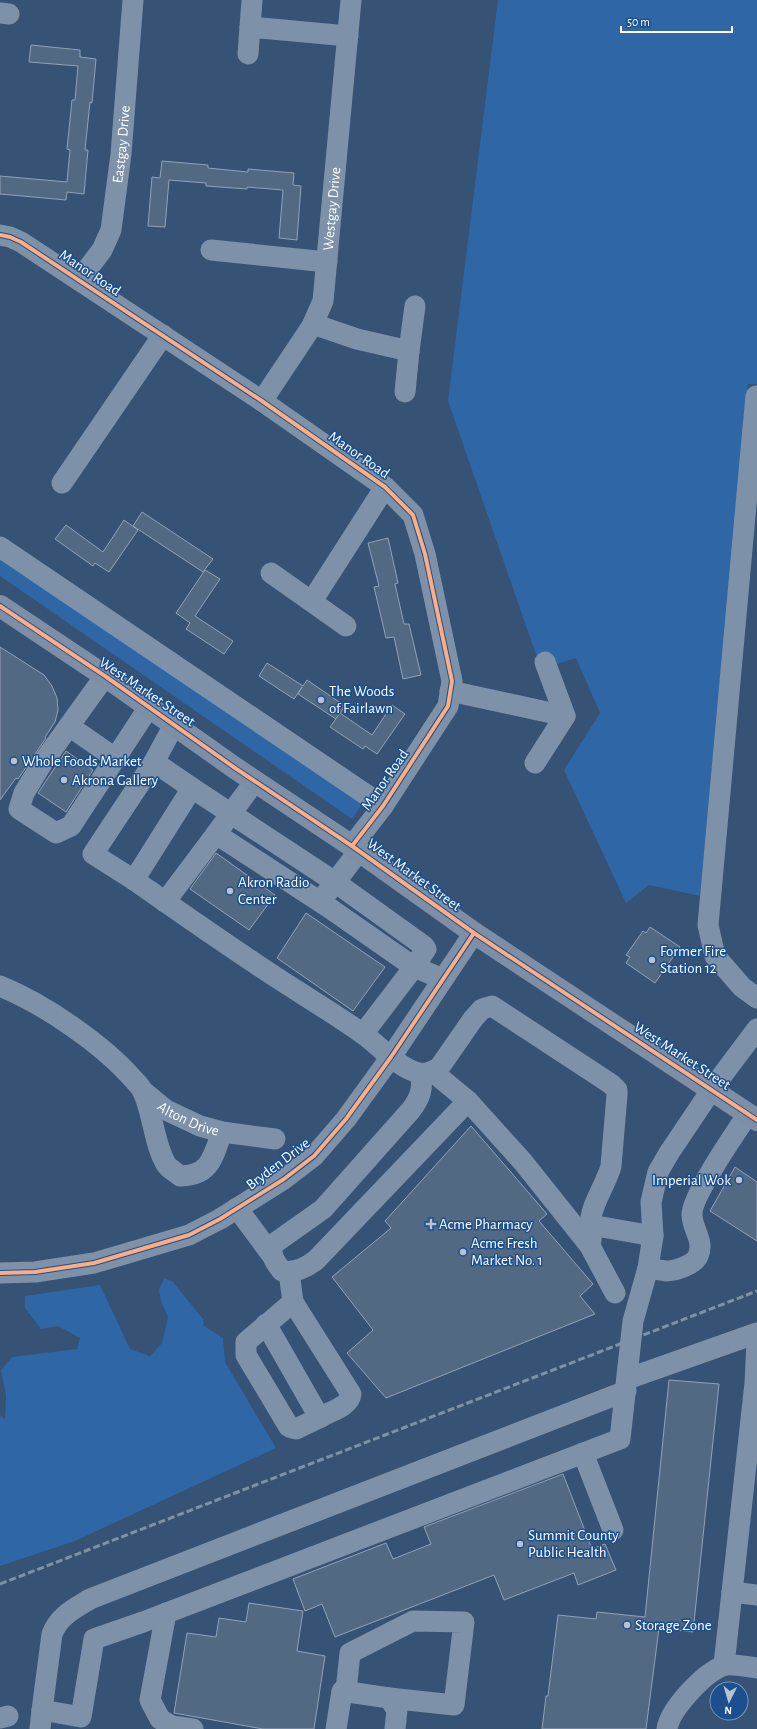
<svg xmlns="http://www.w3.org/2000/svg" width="757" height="1729" viewBox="0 0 757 1729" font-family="'Alegreya Sans',sans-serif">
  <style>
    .green { fill: #2f66a5 }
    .building { fill: #526984; stroke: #92a2b6 }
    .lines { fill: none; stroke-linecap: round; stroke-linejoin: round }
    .minor { stroke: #7d92a8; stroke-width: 21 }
    .major { stroke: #7d8ea7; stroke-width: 22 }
    .rail { stroke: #7e92a7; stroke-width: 3; stroke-dasharray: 7 3; stroke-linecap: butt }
    .cycleway-casing { stroke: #1b4f8f; stroke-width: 6 }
    .cycleway { stroke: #ffac80; stroke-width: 4 }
    .poi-dot { fill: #b9c2ce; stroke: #1b4f8f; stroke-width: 1.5 }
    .labels { text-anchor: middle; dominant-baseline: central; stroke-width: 3; stroke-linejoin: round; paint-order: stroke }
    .street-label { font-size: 15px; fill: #fff; stroke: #1b4f8f }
    .poi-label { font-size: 15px; fill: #fff; stroke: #1b4f8f; text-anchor: start }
  </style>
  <rect width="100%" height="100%" fill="#365274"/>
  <g class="green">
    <path d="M498,0H757V384H748L700,896L649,885L626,903L564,770L600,713L576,658L541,669L448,401Z"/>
    <path d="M0,553L363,803L352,819L0,576Z"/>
    <path d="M164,1278L173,1282L203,1319L204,1326L223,1338L225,1362L276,1448L75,1541L0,1566V1415L5,1419L6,1396L1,1370L12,1357L77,1349L80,1338L58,1326L41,1329L25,1308V1296L100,1285L130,1349L150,1356L162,1343L168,1317L161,1301L159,1290Z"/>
  </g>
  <g class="building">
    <path d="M31,45L80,50V57L96,59L92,103L90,102L85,150H88L84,194L67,192L66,200L0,194V176L67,182L70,150L67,149L72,100H75L78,66L29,62Z"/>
    <path d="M162,161L208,165V168L248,172V169L294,173L293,185L301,186L297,240L279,238L283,190L247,187V189L206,186V183L169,180L165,227L148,226L152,177L160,178Z"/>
    <path d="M142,512L213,559L203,572L133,526Z"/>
    <path d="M124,520L138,530L109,572L95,563L93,566L55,539L66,525L103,552Z"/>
    <path d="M388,538L398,583L395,584L404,624H409L421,675L403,679L394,637L386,638L374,587L379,586L368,543Z"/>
    <path d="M205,570L220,579L195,616L233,641L224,654L186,629L190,623L176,613Z"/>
    <path d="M0,647L44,675L52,686L57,698L58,710L55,722L45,737L46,738L18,779L16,778L0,800Z"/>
    <path d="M267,663L303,686L307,680L345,706L336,719L298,694L302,687L294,699L259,676Z"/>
    <path d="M392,705L405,714L377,754L365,746L363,749L330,727L340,713L372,735Z"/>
    <path d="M66,751L93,770L66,812L38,793Z"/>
    <path d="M216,853L275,895L249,930L190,889Z"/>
    <path d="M306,913L385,967L353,1011L277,958Z"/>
    <path d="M650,927L680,947L655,983L626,963L630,957L626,955L643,931L646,933Z"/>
    <path d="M471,1126L547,1214L539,1221L593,1284L580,1296L595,1314L386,1398L347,1353L373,1330L332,1277L391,1228L385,1221Z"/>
    <path d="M735,1167L757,1182V1241L710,1211Z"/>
    <path d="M669,1380L719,1384L693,1632L659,1628L646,1729H542L546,1696H548L558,1615L596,1619L597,1612L645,1617Z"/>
    <path d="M563,1474L592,1549L605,1544L616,1570L578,1585L574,1573L504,1600L494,1575L335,1637L322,1604L305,1611L293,1579L386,1543L393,1559L431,1544L424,1527Z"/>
    <path d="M249,1603L303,1611L297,1651L325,1656L314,1729H263L174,1713L187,1633L216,1637L219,1618L246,1622Z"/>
  </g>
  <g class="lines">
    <g class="minor">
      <path d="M0,13L9,14"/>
      <path d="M250,27L252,0"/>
      <path d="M248,54L250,27L348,36"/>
      <path d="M0,235L10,237L21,242L262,401L385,487L413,515L425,554L452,681L448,706L383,806L352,846"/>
      <path d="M211,250L327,262"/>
      <path id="s1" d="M79,280L102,250L111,230L121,154L133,0"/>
      <path d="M313,324L357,339L409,351L415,306"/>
      <path d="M405,392L409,351"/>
      <path d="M757,396H756L750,461L708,925L715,956L742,987L757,998"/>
      <path id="s2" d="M262,401L312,326L323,301L351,0"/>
      <path d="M62,483L163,335"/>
      <path d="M0,547L383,806"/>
      <path d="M271,573L346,626"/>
      <path d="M312,601L385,487"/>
      <path d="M105,676L41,765L24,793L19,809L56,833L71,826L149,707"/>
      <path d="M450,691L565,716"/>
      <path d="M174,725L154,762L192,788"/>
      <path d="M69,726L115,758"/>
      <path d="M535,763L565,716L545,662"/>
      <path d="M255,781L216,834L328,907L414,967L363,1034"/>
      <path d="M134,880L93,854L154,762"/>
      <path d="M326,894L359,851"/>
      <path d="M165,902L216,834"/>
      <path d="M443,979L414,967L426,949L424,946L335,882L192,788L134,880C174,908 215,937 256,964C291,988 328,1009 363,1034C380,1046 398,1068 419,1073C426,1075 433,1071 439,1068L473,1019L482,1009L492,1006L611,1084L617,1090V1095L611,1166C607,1183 588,1209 591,1225L653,1236"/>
      <path d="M0,986C44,1004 103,1044 134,1080C137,1083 141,1087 143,1092C153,1113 154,1144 166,1164C169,1169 176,1172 180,1176C211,1176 213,1156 222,1132"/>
      <path d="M433,1072L468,1101L523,1162L590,1246"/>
      <path d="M421,1074C423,1090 420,1098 411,1110L323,1209L272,1245C271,1257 275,1262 282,1271C295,1273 306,1268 316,1260L468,1101"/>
      <path id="s3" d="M143,1091L166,1110L200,1126L222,1132L275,1139"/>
      <path d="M237,1208L271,1254"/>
      <path d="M592,1233L590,1246L615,1293"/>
      <path d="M648,1268C653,1269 660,1270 666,1271C675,1271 694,1265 698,1256C705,1241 692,1229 692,1215C691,1197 736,1132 748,1114"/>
      <path d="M0,1273L35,1272L94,1263L189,1235L220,1219L284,1179L314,1156L346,1119L391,1057L474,933"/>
      <path d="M293,1302L351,1394C350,1406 331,1411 321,1417"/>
      <path d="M266,1324L318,1415L321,1417L296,1429L289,1427L246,1355V1342L293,1302L289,1272"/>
      <path d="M627,1379L757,1333"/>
      <path d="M626,1391L90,1599C74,1609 59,1616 52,1634L42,1710L81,1717L94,1639L143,1622L620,1439L633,1321L648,1268L653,1236L651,1202L658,1172L669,1153L712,1089L757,1029"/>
      <path d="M583,1453L613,1530"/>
      <path d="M732,1592L757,1595"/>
      <path d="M166,1613L150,1700L160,1719L172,1726L193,1729"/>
      <path d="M724,1665L755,1383L757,1342"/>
      <path d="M346,1691L350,1653L413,1621L464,1622L454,1705L389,1698"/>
      <path d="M0,1718L8,1716"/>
      <path d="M40,1729L42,1710"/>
      <path d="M336,1729L342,1691L389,1698L397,1710L395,1729"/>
      <path d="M667,1729C670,1709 704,1673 723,1666C729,1663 749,1667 757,1668"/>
    </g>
    <path class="major" d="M0,606L105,676L235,768L352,846L474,933L757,1120"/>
    <path class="rail" d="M0,1584L757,1291"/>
    <defs>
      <g id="cycleway">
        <path d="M0,235L10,237L21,242L262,401L385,487L413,515L425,554L452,681L448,706L383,806L352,846"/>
        <path d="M0,606L105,676L235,768L352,846L474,933L757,1120"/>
        <path d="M0,1273L35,1272L94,1263L189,1235L220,1219L284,1179L314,1156L346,1119L391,1057L474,933"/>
      </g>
    </defs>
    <use href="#cycleway" class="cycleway-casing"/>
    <use href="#cycleway" class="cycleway"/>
  </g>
  <g class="poi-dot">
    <circle cx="321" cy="700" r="4"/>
    <circle cx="14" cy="761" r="4"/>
    <circle cx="64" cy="780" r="4"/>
    <circle cx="230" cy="891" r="4"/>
    <circle cx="652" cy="960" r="4"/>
    <circle cx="739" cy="1180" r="4"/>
    <path d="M429 1218h4v4h4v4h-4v4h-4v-4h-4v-4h4z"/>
    <circle cx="463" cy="1252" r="4"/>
    <circle cx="520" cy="1544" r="4"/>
    <circle cx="627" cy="1625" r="4"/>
  </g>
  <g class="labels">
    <g class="street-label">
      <text stroke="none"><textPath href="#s1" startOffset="146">Eastgay Drive</textPath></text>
      <text stroke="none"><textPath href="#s2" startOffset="210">Westgay Drive</textPath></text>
      <text transform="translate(90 273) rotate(34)">Manor Road</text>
      <text transform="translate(359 455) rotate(35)">Manor Road</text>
      <text transform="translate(147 692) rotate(34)">West Market Street</text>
      <text transform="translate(385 780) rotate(-55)">Manor Road</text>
      <text transform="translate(414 875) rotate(36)">West Market Street</text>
      <text transform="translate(682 1056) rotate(33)">West Market Street</text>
      <text stroke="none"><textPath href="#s3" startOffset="54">Alton Drive</textPath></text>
      <text transform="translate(278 1164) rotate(-37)">Bryden Drive</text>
    </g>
    <g class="poi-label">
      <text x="329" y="691">The Woods<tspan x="329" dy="17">of Fairlawn</tspan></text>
      <text x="22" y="761">Whole Foods Market</text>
      <text x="72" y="780">Akrona Gallery</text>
      <text x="238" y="882">Akron Radio<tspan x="238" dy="17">Center</tspan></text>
      <text x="660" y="951">Former Fire<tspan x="660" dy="17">Station 12</tspan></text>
      <text x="731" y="1180" text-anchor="end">Imperial Wok</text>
      <text x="439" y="1224">Acme Pharmacy</text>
      <text x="471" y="1243">Acme Fresh<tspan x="471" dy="17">Market No. 1</tspan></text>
      <text x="528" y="1535">Summit County<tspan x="528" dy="17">Public Health</tspan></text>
      <text x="635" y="1625">Storage Zone</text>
    </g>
  </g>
  <g transform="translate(729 1701) rotate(185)"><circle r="19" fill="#1b4f8f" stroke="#7695bc"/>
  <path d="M0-3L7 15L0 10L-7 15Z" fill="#b9c2ce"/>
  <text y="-6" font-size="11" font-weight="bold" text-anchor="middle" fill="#ffffff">N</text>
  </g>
  <path d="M621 26v6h111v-6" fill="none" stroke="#ffffff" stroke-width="2"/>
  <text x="627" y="26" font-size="12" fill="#ffffff" stroke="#1b4f8f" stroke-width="3" paint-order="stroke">50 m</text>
</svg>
